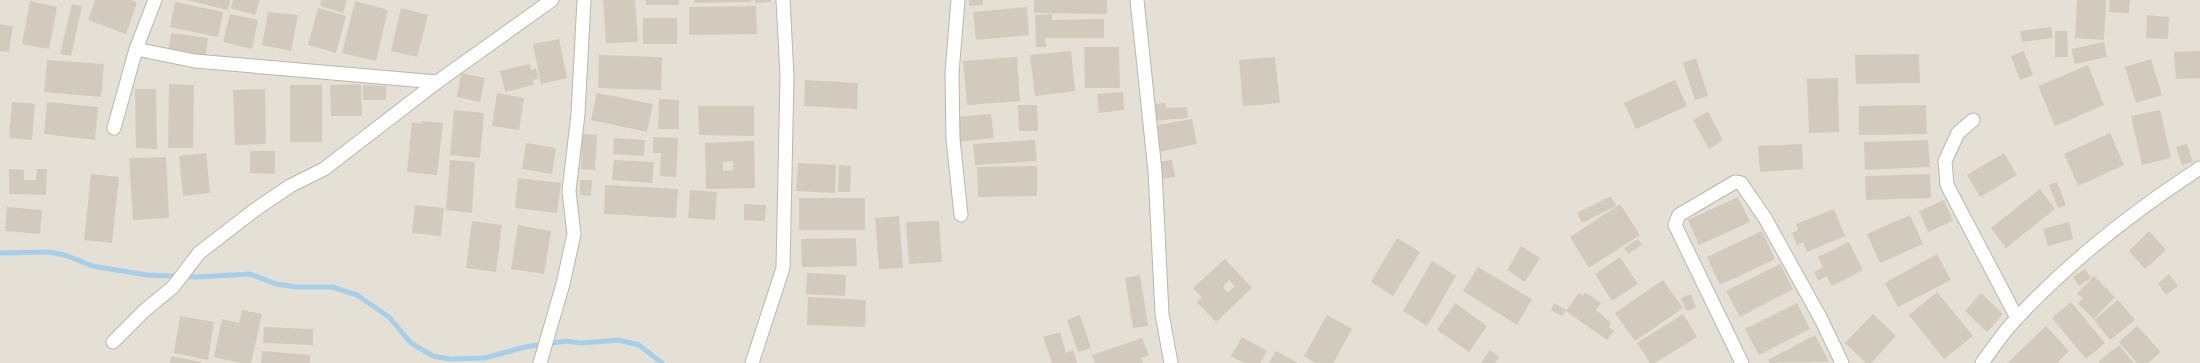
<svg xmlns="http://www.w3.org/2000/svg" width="2200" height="363" viewBox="0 0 2200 363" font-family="'DejaVu Sans',sans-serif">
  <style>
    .residential { fill: #e5e0d5 }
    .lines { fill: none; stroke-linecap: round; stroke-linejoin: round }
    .stream { stroke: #a8cfe9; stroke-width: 5 }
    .building { fill: #d2cabd; fill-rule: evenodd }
    .minor-casing { stroke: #bcb6aa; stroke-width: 15 }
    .minor { stroke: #fff; stroke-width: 13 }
  </style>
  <rect width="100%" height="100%" fill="#f2eee6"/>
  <rect class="residential" x="0" y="0" width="2200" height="363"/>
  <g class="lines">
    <path class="stream" d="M0,253L49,252L65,255L92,266L147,275L196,277L250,274L276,284L297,287H332L357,295L389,317L411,343L433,356L450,359L485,358L525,347L566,341L581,343L619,340L639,345L662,363"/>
  </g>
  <g class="building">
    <path d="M95,0H131L137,2L126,34L88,20Z"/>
    <path d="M186,0H230L228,10Z"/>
    <path d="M233,0H260L255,15L231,8Z"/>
    <path d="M321,0H347L343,13L320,6Z"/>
    <path d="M603,0H635L638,42L606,43Z"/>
    <rect x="646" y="0" width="33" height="5"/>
    <path d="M694,0H751V2L694,3Z"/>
    <path d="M755,0H771V2L755,3Z"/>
    <path d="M969,0H983V5L969,6Z"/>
    <path d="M1034,0H1107V14L1034,13Z"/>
    <path d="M2077,0H2106L2104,40L2075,38Z"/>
    <path d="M2110,0H2130L2129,13L2109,12Z"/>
    <path d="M30,1L57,7L49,49L22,44Z"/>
    <path d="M355,1L388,10L376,61L342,53Z"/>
    <path d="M175,2L223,12L218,37L170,27Z"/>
    <path d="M72,4L82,6L71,56L60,54Z"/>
    <path d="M756,6L757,34L689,35V7Z"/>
    <path d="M1027,7L1029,35L976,40L973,12Z"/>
    <path d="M318,8L346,16L336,53L308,45Z"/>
    <path d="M401,8L428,15L417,57L391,51Z"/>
    <path d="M268,12L298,15L291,51L262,45Z"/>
    <path d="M230,14L258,20L252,49L223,42Z"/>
    <path d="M1052,14V20L1104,19V38H1045L1046,47H1036L1035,15Z"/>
    <path d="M2147,15L2169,17L2168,39L2146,38Z"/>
    <rect x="643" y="18" width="34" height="26"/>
    <path d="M0,24L13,26L9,52L0,51Z"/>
    <path d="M2051,27L2053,38L2022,42L2020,31Z"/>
    <path d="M2055,31H2067L2068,57H2055Z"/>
    <path d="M171,33L208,38L205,58L168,52Z"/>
    <path d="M559,39L567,78L541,84L533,44Z"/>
    <path d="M2104,42L2107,57L2075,64L2071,49Z"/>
    <path d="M1084,47H1119L1120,88H1085Z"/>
    <path d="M1071,51L1075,91L1035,96L1030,55Z"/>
    <path d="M2024,51L2033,75L2020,80L2011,56Z"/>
    <path d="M2200,51V78L2176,79L2174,52Z"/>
    <path d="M1919,54L1920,83L1856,84L1855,55Z"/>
    <path d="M599,55L662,57L661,90L598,88Z"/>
    <path d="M1017,57L1020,101L967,105L963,61Z"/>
    <path d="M1275,57L1280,103L1243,106L1239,60Z"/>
    <path d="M1696,58L1708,96L1695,100L1683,63Z"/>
    <path d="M2151,59L2162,95L2136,103L2125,67Z"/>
    <path d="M47,60L104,64L101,97L44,92Z"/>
    <path d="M529,64L531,70L536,68L539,79L533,80L534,85L505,92L500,71Z"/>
    <path d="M2088,65L2104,105L2055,126L2038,86Z"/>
    <path d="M461,73L485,78L480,102L457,97Z"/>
    <path d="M1838,78L1839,132L1809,133L1807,79Z"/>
    <path d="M805,80L858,83L857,109L804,106Z"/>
    <path d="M1675,80L1687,106L1636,129L1624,103Z"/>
    <path d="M169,84L194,85L193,148H168Z"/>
    <path d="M361,84L362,116H331L330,85Z"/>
    <rect x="290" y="85" width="32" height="57"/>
    <path d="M363,85L386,86V100H363Z"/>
    <path d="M135,89H156L157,149L136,148Z"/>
    <path d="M265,89L266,144L235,145L233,90Z"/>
    <path d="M1123,92L1124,110L1099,113L1097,94Z"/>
    <path d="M497,93L524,98L519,130L492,126Z"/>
    <path d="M597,93L653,104L647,132L591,120Z"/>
    <path d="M659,99L679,100V129H658Z"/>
    <path d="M12,102L35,104L32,140L9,138Z"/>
    <path d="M47,102L98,107L95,140L44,134Z"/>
    <path d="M1166,103V108L1187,107L1188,118L1153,121L1152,104Z"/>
    <path d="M1018,105H1037L1038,131H1019Z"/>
    <path d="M1926,105L1927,134L1859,135V106Z"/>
    <path d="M698,106H754V136L699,135Z"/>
    <path d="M454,110L484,113L480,158L450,155Z"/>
    <path d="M2160,110L2171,158L2142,165L2131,116Z"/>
    <path d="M1708,112L1723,140L1709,149L1693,120Z"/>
    <path d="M991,114L994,138L958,142L955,117Z"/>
    <path d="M1192,119L1197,144L1158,152L1153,126Z"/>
    <path d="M422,121L443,123L437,175L407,172L412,122L422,124Z"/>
    <path d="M2110,133L2124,165L2078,186L2064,154Z"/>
    <path d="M582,134L597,135L595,170L581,169Z"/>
    <path d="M653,137L678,138L676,177L660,176L661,153H653Z"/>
    <path d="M614,138L645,140L644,156L613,154Z"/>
    <path d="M1035,140L1037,161L975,165L973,144Z"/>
    <path d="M1928,140L1930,167L1865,170L1864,142Z"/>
    <path d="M754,141L755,188L706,189L705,143ZM733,161V170L723,171V162Z"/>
    <path d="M526,143L556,148L552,174L522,169Z"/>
    <path d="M1802,144L1803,169L1760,172L1758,146Z"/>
    <path d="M2187,144L2193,162L2182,165L2176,147Z"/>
    <path d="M250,151H275V174L250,173Z"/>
    <path d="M206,153L210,193L183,196L179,156Z"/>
    <path d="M2004,153L2017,175L1980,197L1967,175Z"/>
    <path d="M166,157L169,218L133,220L129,158Z"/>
    <path d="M450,160L475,162L472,213L446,210Z"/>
    <path d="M614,160L654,162L652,183L612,180Z"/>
    <path d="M1172,160L1175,177L1161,179L1158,162Z"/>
    <path d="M798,163L836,165L835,193L796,191Z"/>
    <path d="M839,165L851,166L850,192H838Z"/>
    <path d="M1037,166V196L978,197L977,167Z"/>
    <path d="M9,169L24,170V180H36L37,169H47L46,195L9,194Z"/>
    <path d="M91,174L119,177L112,243L84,240Z"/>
    <path d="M1930,174L1931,198L1866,200L1865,176Z"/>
    <path d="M518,178L561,183L557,213L515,208Z"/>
    <path d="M580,180H592L591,196L580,195Z"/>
    <path d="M2057,182L2066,205L2058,208L2049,185Z"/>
    <path d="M605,185L678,189L676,218L604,214Z"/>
    <path d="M2040,189L2055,209L2006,248L1991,228Z"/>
    <path d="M690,190L717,192L715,220L688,218Z"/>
    <path d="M1611,196L1616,206L1582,223L1577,213Z"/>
    <path d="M1738,197L1750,222L1699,245L1688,220Z"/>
    <rect x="799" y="198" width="66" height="32"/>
    <path d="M1944,200L1953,221L1928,232L1919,211Z"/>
    <path d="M744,204L766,205L765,221L744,220Z"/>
    <path d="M1620,204L1640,235L1589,268L1570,237Z"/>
    <path d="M415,205L444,208L441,236L412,233Z"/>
    <path d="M7,207L42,210L40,234L5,231Z"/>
    <path d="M1834,209L1845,236L1807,252L1803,242L1797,245L1792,233L1798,230L1796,224Z"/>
    <path d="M1910,215L1923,244L1880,263L1867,234Z"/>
    <path d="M899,216L903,268L879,269L875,218Z"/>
    <path d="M472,221L502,225L496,272L466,268Z"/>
    <path d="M939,221L942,262L909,264L906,222Z"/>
    <path d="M2069,222L2073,239L2048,246L2043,229Z"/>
    <path d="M518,225L551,231L544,274L511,269Z"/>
    <path d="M1762,231L1775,259L1720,285L1707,257Z"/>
    <path d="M2149,231L2166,250L2145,269L2129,251Z"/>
    <path d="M856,238L857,266L802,267L801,239Z"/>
    <path d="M1397,238L1420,252L1393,296L1371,282Z"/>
    <path d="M1638,239L1642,245L1628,254L1624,248Z"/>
    <path d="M1849,242L1863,270L1832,286L1827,276L1818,281L1814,272L1823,267L1818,257Z"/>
    <path d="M1521,246L1540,258L1525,282L1507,270Z"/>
    <path d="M1937,254L1951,280L1898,307L1885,283Z"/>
    <path d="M1620,257L1638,284L1612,301L1595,274Z"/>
    <path d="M1225,259L1252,288L1216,322L1197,302L1202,297L1193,288ZM1229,280L1235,286L1228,293L1223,287Z"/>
    <path d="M1432,261L1456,276L1427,326L1403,311Z"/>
    <path d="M1780,264L1793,289L1740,317L1726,291Z"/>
    <path d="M1478,267L1532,299L1517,325L1463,291Z"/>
    <path d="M2085,269L2091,278L2079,286L2073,277Z"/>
    <path d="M807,273L846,275L845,296L806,294Z"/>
    <path d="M2169,274L2178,286L2166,295L2158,283Z"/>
    <path d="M1140,275L1148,326L1133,328L1125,278Z"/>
    <path d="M2094,276L2115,297L2094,319L2078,304L2083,298L2077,294Z"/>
    <path d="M1663,280L1683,308L1635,341L1615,313Z"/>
    <path d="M1585,292L1601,303L1596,310L1611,323L1609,327L1614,331L1607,340L1566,311L1579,293L1583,296Z"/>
    <path d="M1937,292L1973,336L1944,359L1909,315Z"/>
    <path d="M1981,293L2003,314L1987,332L1965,311Z"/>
    <path d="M1691,294L1696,308L1686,311L1681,298Z"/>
    <path d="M808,297L866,300L865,327L807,325Z"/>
    <path d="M2118,300L2135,320L2110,340L2094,320Z"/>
    <path d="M2071,302L2105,343L2086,359L2052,318Z"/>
    <path d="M1455,303L1487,326L1469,352L1437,330Z"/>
    <path d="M1554,303L1566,310L1562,316L1551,310Z"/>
    <path d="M1797,303L1810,329L1759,355L1745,329Z"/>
    <path d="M242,310L262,314L251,363H241L214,357L222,319L239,323Z"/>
    <path d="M1683,314L1697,337L1655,363H1650L1637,343Z"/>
    <path d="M1873,314L1896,336L1871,363H1866L1845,343Z"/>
    <path d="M1080,315L1091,348L1078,352L1067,320Z"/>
    <path d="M1327,315L1352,329L1333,363H1315L1304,356Z"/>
    <path d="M180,316L214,322L208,360L174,353Z"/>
    <path d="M2046,326L2069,351L2057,363H2007Z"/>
    <path d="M2137,326L2161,352L2148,363H2137L2119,342Z"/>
    <path d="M264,327L313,329V345L263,343Z"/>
    <path d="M1060,332L1066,353L1073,350L1077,363H1052L1043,337Z"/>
    <path d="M1815,335L1829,362L1770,363L1768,360Z"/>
    <path d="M1242,337L1267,351L1260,363H1244L1231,356Z"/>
    <path d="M1142,338L1149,355L1141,358L1143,363H1095L1092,355Z"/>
    <path d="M2119,345L2134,363H2099L2098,362Z"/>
    <path d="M1490,350L1499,357L1495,363H1481Z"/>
    <path d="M262,351L310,355V363H261Z"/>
    <path d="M1276,351L1298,363H1269Z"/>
    <path d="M171,356L201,362V363H170Z"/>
  </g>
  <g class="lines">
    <defs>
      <g id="minor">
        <path d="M958,0L952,73L953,139L961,215"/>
        <path d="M1137,0L1155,171L1162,314L1171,363"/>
        <path d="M136,49L195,61L437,82"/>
        <path d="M1973,120L1958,133L1945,161L1947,185L2017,318"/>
        <path d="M114,128L136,49L155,0"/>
        <path d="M113,342L144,311L173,287L199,253L256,209L290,186L324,169L437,82L552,0"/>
        <path d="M540,363L563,284L574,234L569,191L578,114L584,0"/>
        <path d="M752,363L783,268L787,76L783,0"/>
        <path d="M1742,363L1675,225L1679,215L1735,182L1741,183L1765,218L1821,319L1842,363"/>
        <path d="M1982,363C1993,348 2004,331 2017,318C2071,260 2134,211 2200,168"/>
      </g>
    </defs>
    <use href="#minor" class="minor-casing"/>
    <use href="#minor" class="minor"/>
  </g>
</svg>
